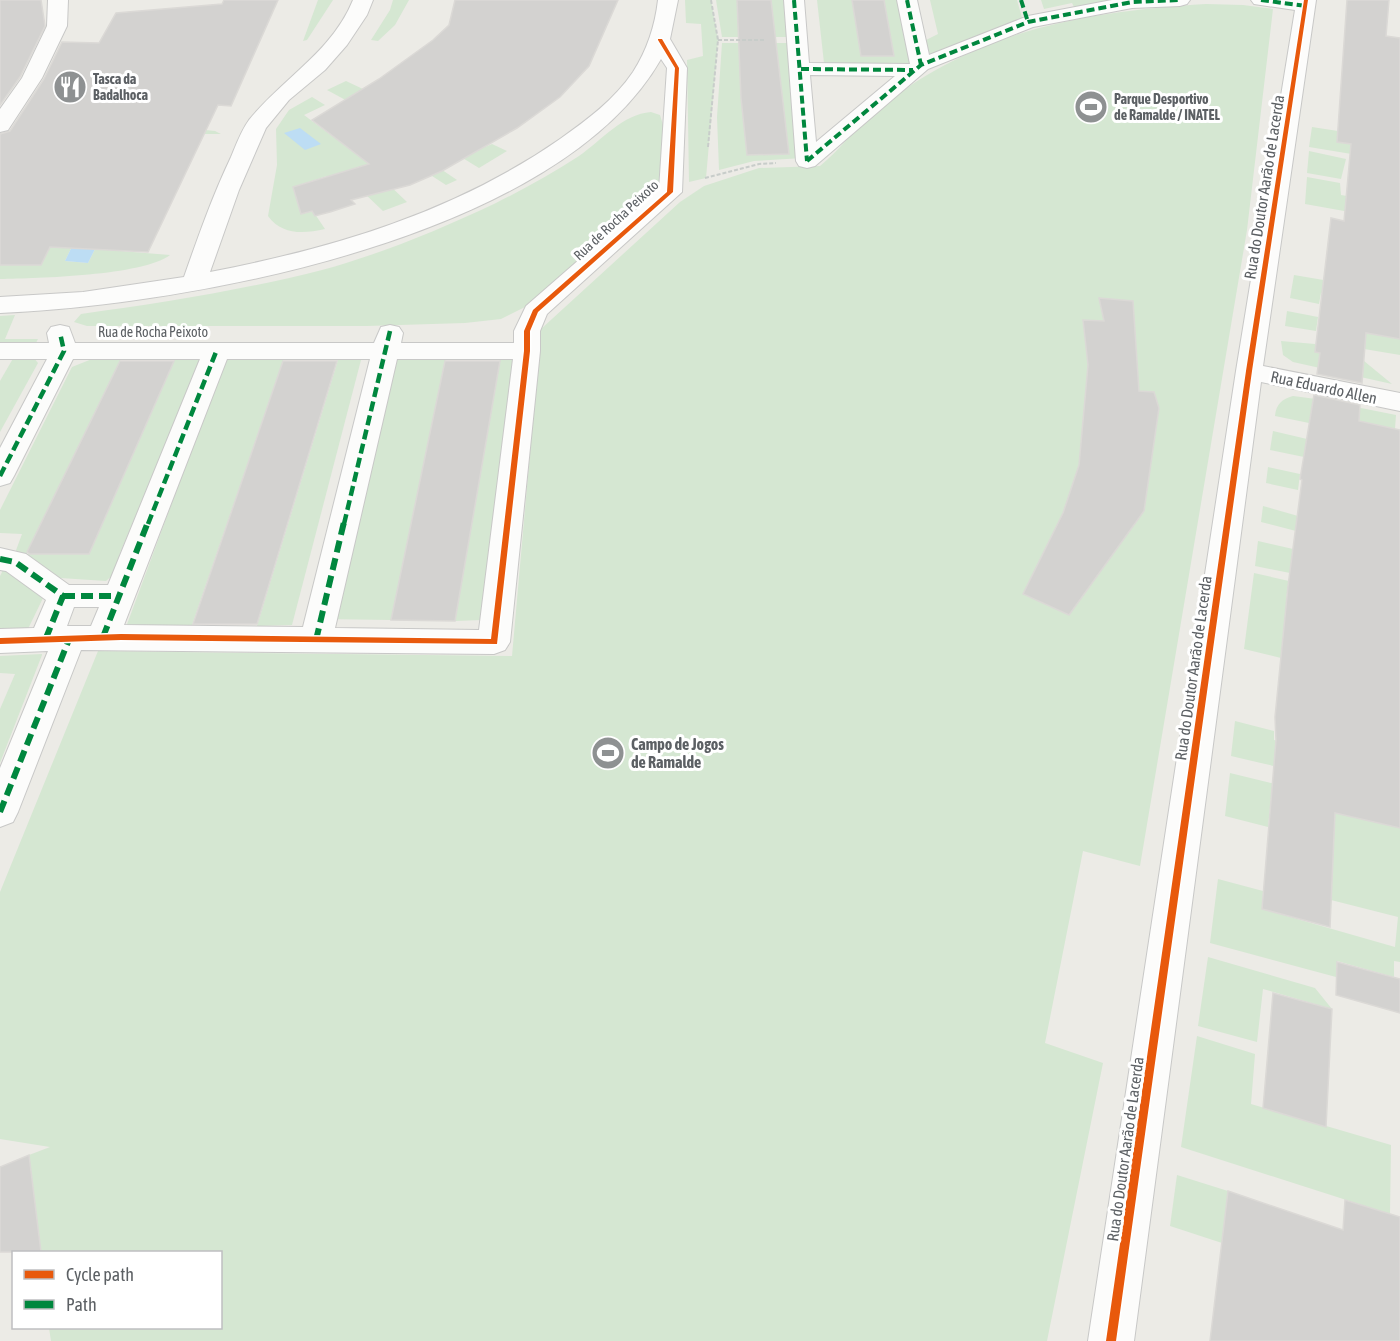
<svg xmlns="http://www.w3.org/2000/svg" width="1400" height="1341" viewBox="0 0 1400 1341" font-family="'Asap Condensed',sans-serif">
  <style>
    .green { fill: #d5e7d2 }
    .water { fill: #bdddf4 }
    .building { fill: #d3d2d0; stroke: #dbd9d6; stroke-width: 1.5 }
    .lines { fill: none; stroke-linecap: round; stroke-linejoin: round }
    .minor-casing { stroke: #c8c8c7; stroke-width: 2 }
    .path { stroke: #c8cdca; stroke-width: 2; stroke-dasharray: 4 2; stroke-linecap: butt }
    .minor { fill: #fcfcfb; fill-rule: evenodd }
    .quiet-far2 { stroke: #00873e; stroke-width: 4; stroke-dasharray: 8 4; stroke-linecap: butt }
    .quiet-far1 { stroke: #00873e; stroke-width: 4.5; stroke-dasharray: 10 4.5; stroke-linecap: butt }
    .quiet { stroke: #00873e; stroke-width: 6; stroke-dasharray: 12 6; stroke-linecap: butt }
    .cycleway-casing { stroke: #fff; stroke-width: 3 }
    .cycleway { fill: #e8590c; fill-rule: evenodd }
    .labels { text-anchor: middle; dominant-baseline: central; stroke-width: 6; stroke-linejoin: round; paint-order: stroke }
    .far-poi-label { font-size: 14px; font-weight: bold; fill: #5c6064; stroke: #fff; text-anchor: start }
    .far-street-label { font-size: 14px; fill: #5c6064; stroke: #fff }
    .street-label { font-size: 16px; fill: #5c6064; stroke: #fff }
    .poi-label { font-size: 16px; font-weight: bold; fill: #5c6064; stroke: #fff; text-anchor: start }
  </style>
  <rect width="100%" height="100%" fill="#ecebe6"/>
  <g class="green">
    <path d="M318,0H333L307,40L303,41Z"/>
    <path d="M393,0H409L395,25L378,41L371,40L390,10Z"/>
    <path d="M685,0H711L718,40L706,178L689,182L687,60L703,56L701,24L686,23Z"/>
    <path d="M716,0H790L794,37H722Z"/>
    <path d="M817,0H902L914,63H824Z"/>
    <path d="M930,0H1017L1023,21L936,55L924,52L922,42L938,34Z"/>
    <path d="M1041,0H1127L1076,11L1072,3L1044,9Z"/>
    <path d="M1206,4L1243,5L1273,9L1247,230L1140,866L1083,851L1045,1043L1103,1063L1047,1341H51L49,1328H220V1252H41L29,1155L50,1147L0,1139V892L98,651L512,656L541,329L680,202L704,186L759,168L820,166C839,151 853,130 872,114C973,31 1079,12 1206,4Z"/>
    <path d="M722,43H795L803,158L754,161L719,170L717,117Z"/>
    <path d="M346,81L399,106L389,134L457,180L446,185L395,152L367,164L407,202L383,211L362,191L347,196L327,176L296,186L325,229C303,234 282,235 268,216L277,165L276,129L289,110L312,97L325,105L304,115L332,136L377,117L327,90Z"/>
    <path d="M651,112L660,115L663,125L660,183L638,209L525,307L501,319L465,323L367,326H87L74,322L81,314C162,303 243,290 322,270C381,254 441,229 496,203C524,189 553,173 579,156C602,140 623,114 651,112Z"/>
    <path d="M1312,127L1338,131L1337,142L1380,148L1400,162L1309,147Z"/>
    <path d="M205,130L215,131L221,134H142L91,236H77L65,261L88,263L95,249L170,255C142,276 38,278 0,279V265L41,264L88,174L76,173L55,210H28L61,154L97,155L110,131Z"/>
    <path d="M492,144L507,151L479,168L461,157Z"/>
    <path d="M1309,151L1346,159L1341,179L1307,173Z"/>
    <path d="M1307,177L1340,183L1341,195L1382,202L1400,221L1305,204Z"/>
    <path d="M1294,275L1400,293V308L1321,293L1319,304L1290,298Z"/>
    <path d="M1287,311L1318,317L1316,331L1285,326Z"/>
    <path d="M15,315L5,339H38L34,347L0,348V316Z"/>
    <path d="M1366,333L1400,339V355L1364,349Z"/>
    <path d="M1281,341L1315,344V352L1364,361L1392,384L1293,362L1283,355Z"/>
    <path d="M112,351L109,359H121L27,554H89L175,359L192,356L201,360L120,553L115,573L106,581L60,578L27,554L15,553L22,534L0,533V510L72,367Z"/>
    <path d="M15,355L33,357L38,363L0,432V381Z"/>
    <path d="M285,355L192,625L126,627L225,359Z"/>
    <path d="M522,357L482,620L455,621L500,358Z"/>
    <path d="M446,358L391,620L322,619L384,360Z"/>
    <path d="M338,360H361L292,625L257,626Z"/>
    <path d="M1293,396L1316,399L1396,415L1395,429L1312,411L1309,423L1275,416C1276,404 1282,399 1293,396Z"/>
    <path d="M1273,431L1307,439L1304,457L1270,450Z"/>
    <path d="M1268,467L1300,474L1298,490L1266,483Z"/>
    <path d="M1263,506L1298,516L1296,531L1261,522Z"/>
    <path d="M1258,541L1293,549L1290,573L1255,566Z"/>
    <path d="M0,566L31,584L43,598L28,629L0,635V576L2,572Z"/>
    <path d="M1254,573L1289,581L1286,599L1347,614L1359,786L1231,756L1235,721L1274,731V740L1339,755L1281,658L1244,649Z"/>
    <path d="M42,654V655L0,763V709L15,674L0,673V656Z"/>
    <path d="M1230,773L1304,791L1305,796L1272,788L1268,827L1225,816Z"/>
    <path d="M1335,803L1400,828V962L1394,961V977L1337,961L1336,977L1210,943L1218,879L1263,891L1262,909L1395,947L1398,917L1331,900Z"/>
    <path d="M1208,957L1315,988L1332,1009L1263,989L1257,1042L1198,1026Z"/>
    <path d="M1197,1036L1255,1054L1251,1104L1391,1145L1390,1214L1181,1147Z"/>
    <path d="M1177,1175L1228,1191L1222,1243L1170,1226Z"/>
  </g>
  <g class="water">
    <path d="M300,128L321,144L305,150L284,133Z"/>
    <path d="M77,236L84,248L95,249L88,263L65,261Z"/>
  </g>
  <g class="building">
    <path d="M0,0H41L45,26L20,77L0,105Z"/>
    <path d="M224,0H278L231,106L218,105L148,252L50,247L41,265H0V134L10,131L44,79L62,42L99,43L116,13L222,4Z"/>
    <path d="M455,0H618L589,66L560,97L517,128L442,171L410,185L351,200L355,204L330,212L315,216L312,211L301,214L293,187L369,164L312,120L379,79L433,40L449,25Z"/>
    <path d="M737,0H771L789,154L747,155L741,98Z"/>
    <path d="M852,0H884L894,56H861Z"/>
    <path d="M1347,0H1389L1386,36L1400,38V339L1366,333L1362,383L1317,374L1320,353L1315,352L1331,218L1344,221L1351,144L1337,142Z"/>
    <path d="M1099,298L1133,301L1139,391L1154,392L1159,408L1144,511L1069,615L1023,594L1063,513L1079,465L1088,365L1083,320L1104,321Z"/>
    <path d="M120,361H174L89,554H30L27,552Z"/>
    <path d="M283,361H337L257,624H193Z"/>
    <path d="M445,361H500L455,621L391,620Z"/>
    <path d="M1314,395L1360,405L1359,421L1400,430V828L1335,813L1330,927L1262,909L1276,740L1275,717L1288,586L1302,480L1300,479Z"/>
    <path d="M1337,962L1400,979V1013L1336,995Z"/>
    <path d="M1273,993L1332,1009L1326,1127L1263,1108Z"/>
    <path d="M29,1155L41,1252H0V1167Z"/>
    <path d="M1228,1191L1343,1230L1345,1200L1400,1217V1341H1210Z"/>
  </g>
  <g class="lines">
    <defs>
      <g id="minor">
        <path d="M48,0H68L67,26L42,78L8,130L0,132V109L22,78L47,26Z"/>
        <path d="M353,0H373L367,15L347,45L325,70L289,100L266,128L239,190L210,272C334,248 455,212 560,139C587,120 614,100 633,72C647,50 655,26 658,0H678L670,39L687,68L682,192L547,314L540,331V351L510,642L505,650L494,654L81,650L18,812L13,822L0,827V768L48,651L0,653V629L34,628L46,600L6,571L0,570V548L26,554L69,585H108L200,359H73L14,476L10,483L0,486V448L47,359H0V343H49L47,333L51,327L60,325L69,327L75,343H374L381,327L390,325L399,327L403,333L401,343H514V331L526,306L659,190L667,68L661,59C559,238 190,305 0,313V297L83,292L184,277C198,237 212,197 231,157C236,145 241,131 249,120C283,78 332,52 353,0ZM227,359H370L303,627L124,625ZM397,359H513L479,630L335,628ZM74,607H99L91,626H67Z"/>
        <path d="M784,0H804L809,63L910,64L897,0H917L929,55L1028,16L1112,0H1190L1187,4L1180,6L1132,8L1033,27L928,69L815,166L807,168L799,166L796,161ZM810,75L895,76L816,142Z"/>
        <path d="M1251,0H1316L1263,366L1400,393V411L1261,382L1134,1341H1088L1236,371L1295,10L1254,4Z"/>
      </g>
    </defs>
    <use href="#minor" class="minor-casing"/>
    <g class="path">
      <path d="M718,40H765"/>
      <path d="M708,147L718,40L711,0"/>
      <path d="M705,178L759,164L776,163"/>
    </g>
    <use href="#minor" class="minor"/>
    <g class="quiet-far2">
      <path d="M794,0L807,161"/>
      <path d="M907,0L921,65"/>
      <path d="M1021,0L1028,22"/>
      <path d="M1261,0L1306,6"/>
      <path d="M801,69L913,70"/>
      <path d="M807,161L921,65L1028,22L1132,2L1180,0"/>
    </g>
    <g class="quiet-far1">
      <path d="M0,476L64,351L60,333"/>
      <path d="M148,524L216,352"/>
      <path d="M344,524L390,331"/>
    </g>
    <g class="quiet">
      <path d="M0,559L15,562L63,596L46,638"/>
      <path d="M63,596H119"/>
      <path d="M103,637L148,522"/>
      <path d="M316,640L344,522"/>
      <path d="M0,812L70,637"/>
    </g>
    <defs>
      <g id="cycleway">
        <path d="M1304,0H1308L1252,371L1116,1341H1106L1246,371Z"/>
        <path d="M658,39H662L679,68L673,192L538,312L530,331V351L497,644L121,640L0,644V638L121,634L491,639L524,351V331L533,310L667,192L675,68L658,40Z"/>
      </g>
    </defs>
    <use href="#cycleway" class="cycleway-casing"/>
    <use href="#cycleway" class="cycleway"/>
  </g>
  <defs>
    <symbol id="restaurant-disc" viewBox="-11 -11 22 22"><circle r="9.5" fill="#8e9192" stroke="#fff"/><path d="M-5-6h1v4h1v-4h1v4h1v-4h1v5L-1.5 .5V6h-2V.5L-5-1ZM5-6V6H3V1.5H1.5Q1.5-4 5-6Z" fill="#fff"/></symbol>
    <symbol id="stadium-disc" viewBox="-11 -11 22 22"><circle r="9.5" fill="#8e9192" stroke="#fff"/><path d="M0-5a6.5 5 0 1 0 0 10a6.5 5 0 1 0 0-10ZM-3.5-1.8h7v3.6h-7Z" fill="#fff"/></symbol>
  </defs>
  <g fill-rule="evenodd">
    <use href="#restaurant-disc" x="51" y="68" width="38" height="38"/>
    <use href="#stadium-disc" x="1072" y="88" width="38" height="38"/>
    <use href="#stadium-disc" x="589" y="734" width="38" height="38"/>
  </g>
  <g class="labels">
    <g class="far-poi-label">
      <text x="93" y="79">Tasca da<tspan x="93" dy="16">Badalhoca</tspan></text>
      <text x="1114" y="99">Parque Desportivo<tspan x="1114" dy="16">de Ramalde / INATEL</tspan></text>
    </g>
    <g class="far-street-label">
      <text transform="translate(616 220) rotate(-43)">Rua de Rocha Peixoto</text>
      <text x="153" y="332">Rua de Rocha Peixoto</text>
    </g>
    <g class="street-label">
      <text transform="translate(1264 187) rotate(-81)">Rua do Doutor Aarão de Lacerda</text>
      <text transform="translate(1324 387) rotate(12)">Rua Eduardo Allen</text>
      <text transform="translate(1193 668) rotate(-82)">Rua do Doutor Aarão de Lacerda</text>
      <text transform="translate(1125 1149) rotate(-82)">Rua do Doutor Aarão de Lacerda</text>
    </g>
    <g class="poi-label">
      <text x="631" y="744">Campo de Jogos<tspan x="631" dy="18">de Ramalde</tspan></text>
    </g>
  </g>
  <rect x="12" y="1251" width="210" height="78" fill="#ffffff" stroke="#bebfc1" stroke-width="1.5"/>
  <rect x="24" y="1270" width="30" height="9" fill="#e8590c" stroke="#bebfc1" stroke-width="1.5"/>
  <text x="66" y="1281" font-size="18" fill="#5c6064">Cycle path</text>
  <rect x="24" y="1300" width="30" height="9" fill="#00873e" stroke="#bebfc1" stroke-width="1.5"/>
  <text x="66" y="1311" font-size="18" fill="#5c6064">Path</text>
</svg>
